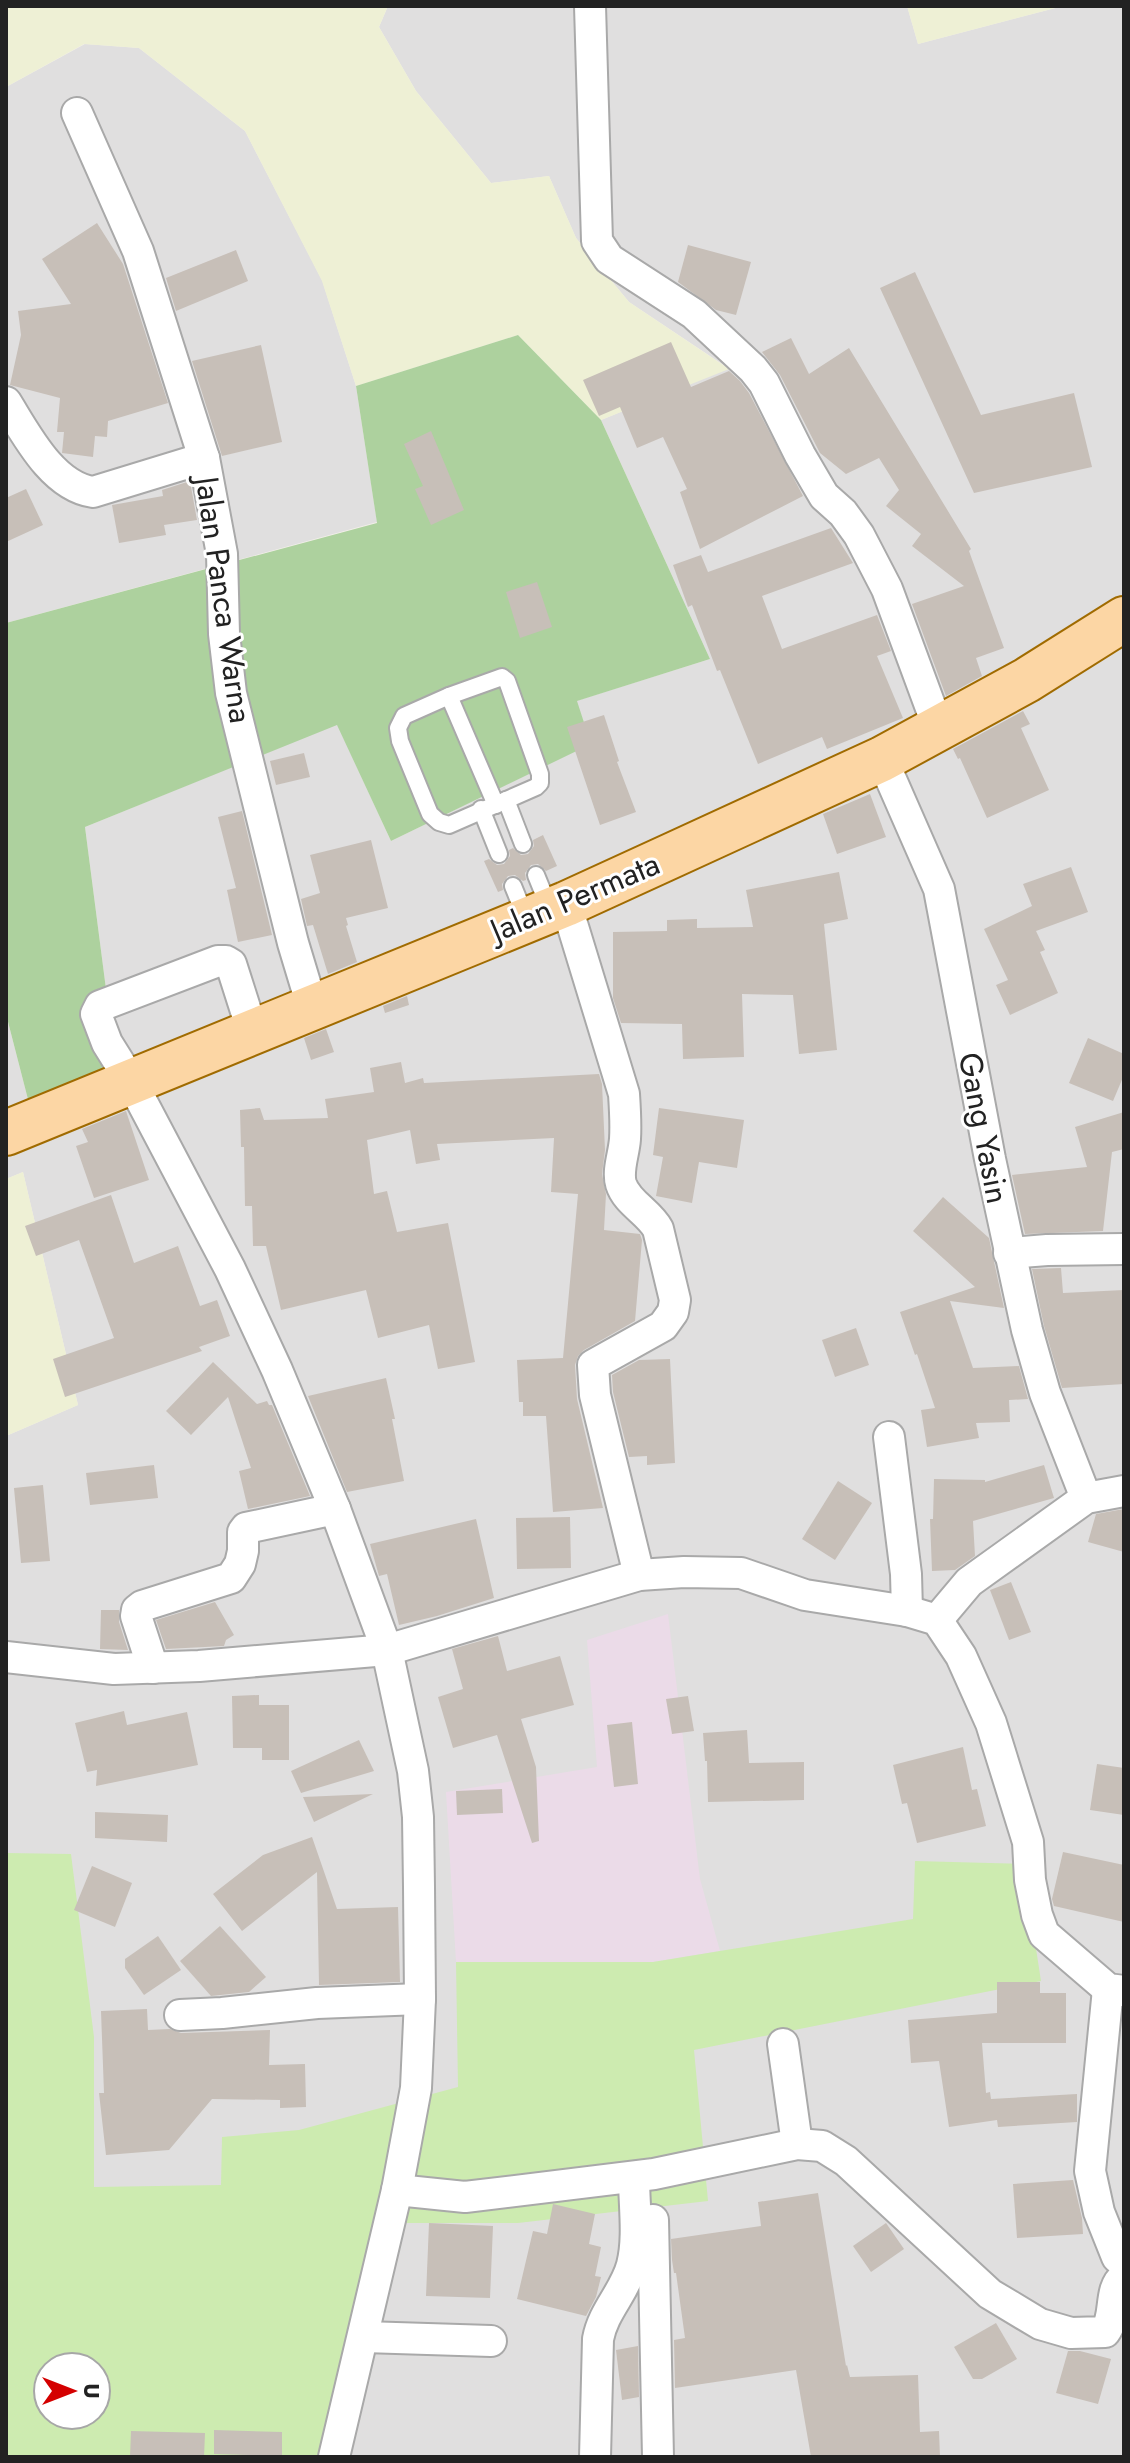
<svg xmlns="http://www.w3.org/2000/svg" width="1130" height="2463" viewBox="0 0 1130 2463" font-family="Jost,sans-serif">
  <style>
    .residential { fill: #e0dfdf; fill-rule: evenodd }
    .industrial { fill: #ebdbe8 }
    .farmland { fill: #eef0d5 }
    .grass { fill: #cdebb0; fill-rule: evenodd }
    .forest { fill: #add19e }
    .building { fill: #c7bfb8 }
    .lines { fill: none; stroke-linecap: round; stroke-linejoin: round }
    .service-casing { stroke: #a9a9a9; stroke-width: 20 }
    .minor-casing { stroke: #a9a9a9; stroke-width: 34 }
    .primary-casing { stroke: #a06b00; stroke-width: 48 }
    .service { stroke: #fff; stroke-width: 16 }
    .minor { stroke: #fff; stroke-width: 30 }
    .primary { stroke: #fcd6a4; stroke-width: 44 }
    .labels { text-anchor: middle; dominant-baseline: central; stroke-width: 6; stroke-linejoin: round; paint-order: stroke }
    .street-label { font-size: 32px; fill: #222; stroke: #fff }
  </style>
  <rect width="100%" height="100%" fill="#f2efe9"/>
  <g class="residential">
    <path d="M388,6H907L918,44L1063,6H1124V2457H6V1436L78,1405L23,1172L6,1179V1014L31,1111L117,1074L85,827L337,724L391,841L591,743L576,701L710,659L601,420L728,368L629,302L576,238L549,176L491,183L416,91L379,27ZM48,2367H96V2415H48Z"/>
    <path d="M85,44L139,48L245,131L322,280L356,386L377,522L6,623V87Z"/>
  </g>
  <path class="industrial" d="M668,1614L700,1879L720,1951L653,1962H456L446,1792L597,1767L587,1640Z"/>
  <g class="farmland">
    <path d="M6,6H388L379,27L416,91L491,183L549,176L576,238L629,302L729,369L601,420L518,335L356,386L322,281L245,131L139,48L84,44L6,87Z"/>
    <path d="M907,6H1063L918,44Z"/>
    <path d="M23,1172L78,1405L6,1436V1179Z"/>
  </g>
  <path class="grass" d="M6,1853L71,1854L94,2037V2187L221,2185L222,2137L299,2130L458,2087L456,1962H653L913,1919L915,1861L1023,1864L1041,1981L694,2050L708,2201L518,2223H389L335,2457H6ZM48,2367H96V2415H48Z"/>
  <path class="forest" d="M518,335L601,420L710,659L577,701L591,744L391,841L337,725L85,827L117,1074L31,1111L6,1014V623L377,523L356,386Z"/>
  <g class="building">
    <path d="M97,223L123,264L168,403L108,421L107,437L95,436L93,457L62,453L64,432H57L60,398L10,385L21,335L18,311L71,304L42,259Z"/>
    <path d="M688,245L751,262L736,315L716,310L678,282Z"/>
    <path d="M236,250L248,281L176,311L166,278Z"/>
    <path d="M915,272L981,415L1074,393L1092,467L974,493L880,288Z"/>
    <path d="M791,338L809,374L849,348L971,549L969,551L1004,648L976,658L982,676L946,696L912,604L964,586L912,546L921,534L886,506L899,490L879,458L846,474L820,453L780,375L762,352Z"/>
    <path d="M671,342L691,387L729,371L740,381L749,393L803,496L700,549L680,492L687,489L663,437L637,448L620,407L599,416L583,380Z"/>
    <path d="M261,345L282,442L222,456L192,361Z"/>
    <path d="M431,431L464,510L431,525L415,489L423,486L404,444Z"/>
    <path d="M190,481L197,520L164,525L166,535L119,543L112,505L163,496L162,490Z"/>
    <path d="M26,489L43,525L6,542V498Z"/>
    <path d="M831,528L853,563L762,596L782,649L877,615L891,651L877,656L903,718L827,749L822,737L758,764L720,670L717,671L692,605L688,607L673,565L701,555L708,572Z"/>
    <path d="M537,582L552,627L520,638L506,592Z"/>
    <path d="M1023,711L1030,724L1021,728L1049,790L987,818L960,758L958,759L953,749Z"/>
    <path d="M604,715L619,761L617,762L636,812L600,825L567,727Z"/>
    <path d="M304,753L310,777L276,785L270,761Z"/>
    <path d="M870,794L886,837L837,854L823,814Z"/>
    <path d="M242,811L272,935L238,942L227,890L236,888L218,817Z"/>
    <path d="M543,835L557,866L546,871L538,864L531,865L525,873L526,880L523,881L515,875L508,876L502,884L503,890L498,892L484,861L489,859L497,865L504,864L510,856L509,850L513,848L521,855L528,854L534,846L533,840Z"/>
    <path d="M371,840L388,908L346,918L348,925L346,926L357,962L328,974L313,925L307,926L301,899L320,893L310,855Z"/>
    <path d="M1071,867L1088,912L1036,931L1045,950L1040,952L1058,993L1010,1015L996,985L1008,980L984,929L1032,906L1023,884Z"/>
    <path d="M839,872L848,919L824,924L837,1050L799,1054L793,995L742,994L744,1057L683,1059L682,1024L621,1023L613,998V932L667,931V920L697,919V928L753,927L746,890Z"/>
    <path d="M407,996L409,1005L385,1013L383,1006Z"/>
    <path d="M326,1029L334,1052L311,1060L304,1038Z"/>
    <path d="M1088,1038L1124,1054V1075L1113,1101L1069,1083Z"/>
    <path d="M401,1062L405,1083L423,1078L424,1083L599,1074L602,1084L605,1150L602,1174L606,1194L604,1230L640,1234L642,1240L635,1321L584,1350L578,1356L575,1365L577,1399L603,1508L553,1512L546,1416H523V1402H519L517,1360L563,1358L578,1194L551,1192L554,1138L437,1144L440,1160L416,1164L410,1130L367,1140L374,1194L387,1191L397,1232L448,1223L475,1362L438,1369L429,1325L378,1338L366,1290L281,1310L266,1246H253L252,1206H245L244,1147H241L240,1110L260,1108L264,1120L328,1118L325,1099L374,1092L370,1068Z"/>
    <path d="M659,1108L744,1120L737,1168L699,1162L692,1203L656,1196L663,1157L653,1155Z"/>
    <path d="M126,1111L149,1180L94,1198L76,1146L88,1142L82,1129Z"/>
    <path d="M1124,1112V1149L1112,1152L1103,1231L1025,1234L1012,1175L1087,1167L1075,1127Z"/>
    <path d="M111,1195L134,1263L178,1246L200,1306L217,1300L230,1336L199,1347L202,1351L65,1397L53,1359L114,1338L79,1240L36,1256L25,1226Z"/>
    <path d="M943,1197L989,1238L1004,1308L950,1301L973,1368L1019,1366L1028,1399L1009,1400L1010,1422L976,1423L979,1438L927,1447L921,1410L935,1408L917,1354L915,1355L900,1312L975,1287L913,1231Z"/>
    <path d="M1061,1268L1063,1293L1124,1290V1384L1062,1388L1044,1326L1032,1269Z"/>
    <path d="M856,1328L869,1365L835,1377L822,1340Z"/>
    <path d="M670,1359L675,1463L647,1465V1456L629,1457L613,1392L612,1375L639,1360Z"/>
    <path d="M213,1362L257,1404L267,1401L269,1405H272L310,1496L248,1509L239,1471L251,1468L228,1397L191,1435L166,1411Z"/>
    <path d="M386,1378L395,1419H392L404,1481L347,1492L308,1396Z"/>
    <path d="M154,1465L158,1498L90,1505L86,1473Z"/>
    <path d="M1044,1465L1054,1498L973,1521L975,1556L955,1570L932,1571L930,1519H933L934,1479L985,1480V1482Z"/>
    <path d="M838,1481L872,1503L835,1560L802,1539Z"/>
    <path d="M43,1485L50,1561L21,1563L14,1488Z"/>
    <path d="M1124,1509V1552L1088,1542L1096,1514Z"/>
    <path d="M570,1517L571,1568L517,1569L516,1518Z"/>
    <path d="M476,1519L494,1598L437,1616L399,1625L387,1574L379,1576L370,1544Z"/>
    <path d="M1011,1582L1031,1632L1009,1640L990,1590Z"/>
    <path d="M215,1602L234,1635L226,1640L224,1646L166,1649L156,1620Z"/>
    <path d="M101,1610H119V1622L128,1650L100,1649Z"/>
    <path d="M498,1636L507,1671L560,1656L574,1705L521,1719L536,1767L539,1841L532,1843L497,1735L453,1748L438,1697L463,1689L452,1649Z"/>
    <path d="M259,1695V1705H289V1760H262V1748H233L232,1696Z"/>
    <path d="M688,1696L694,1731L672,1734L666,1699Z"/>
    <path d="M124,1711L127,1725L187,1712L198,1765L96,1786L97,1770L87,1772L75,1723Z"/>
    <path d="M632,1722L638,1784L614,1787L607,1725Z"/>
    <path d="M747,1730L749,1763L804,1762V1800L708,1802L707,1761H705L703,1733Z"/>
    <path d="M359,1740L374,1771L301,1793L291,1771Z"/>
    <path d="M963,1747L972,1790L977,1789L986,1826L917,1843L907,1803L902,1804L893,1765Z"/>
    <path d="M1097,1764L1124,1768V1815L1090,1810Z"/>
    <path d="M502,1789L503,1813L457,1815L456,1791Z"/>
    <path d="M373,1794L314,1822L303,1797Z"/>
    <path d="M95,1812L168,1815L167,1842L95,1838Z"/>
    <path d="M312,1837L337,1909L398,1907L400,1982L319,1985L317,1872L242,1931L213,1894L263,1855Z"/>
    <path d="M1063,1852L1124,1865V1922L1054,1906L1052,1899Z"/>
    <path d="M92,1866L132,1883L115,1927L74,1910Z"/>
    <path d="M220,1926L266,1977L249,1992L211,1996L180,1961Z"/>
    <path d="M158,1936L181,1970L144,1995L125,1968V1959Z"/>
    <path d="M997,1982H1040V1993H1066V2043H982L986,2093L990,2092L991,2099L1077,2094V2122L998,2127L997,2120L949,2127L939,2061L911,2063L908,2020L997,2013Z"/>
    <path d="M147,2009L148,2030L170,2029L181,2033L270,2030L269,2065L305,2064L306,2107L280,2108V2100L212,2099L169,2150L106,2155L99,2093H104L101,2011Z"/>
    <path d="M1073,2180L1082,2218L1083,2234L1017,2238L1013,2184Z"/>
    <path d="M818,2193L846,2366L847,2365L850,2377L918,2375L920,2432L939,2431L940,2457H811L796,2370L675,2388L674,2340L685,2338L676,2273H674L672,2260L671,2239L761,2226L758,2202Z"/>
    <path d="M553,2204L595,2214L589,2244L601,2247L595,2276L601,2277L596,2297L586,2316L517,2299L533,2231L547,2234Z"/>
    <path d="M429,2223L493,2226L490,2298L426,2296Z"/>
    <path d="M886,2223L904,2249L871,2272L853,2246Z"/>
    <path d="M996,2323L1017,2359L982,2379H973L954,2347Z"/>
    <path d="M638,2346L639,2397L622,2400L616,2350Z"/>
    <path d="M1068,2351H1080L1111,2359L1098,2404L1056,2393Z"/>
    <path d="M214,2430L282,2432V2456L214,2454Z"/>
    <path d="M131,2431L205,2433L204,2457H130Z"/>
  </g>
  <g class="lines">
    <defs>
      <g id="service">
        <path d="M502,677L507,681L540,774V783L536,787L449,825L439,822L430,814L400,741L398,728L404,716L449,696Z"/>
        <path d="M449,696L496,805"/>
        <path d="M506,800L523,844"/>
        <path d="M481,809L499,854"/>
        <path d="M536,875L549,907"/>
        <path d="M513,886L526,918"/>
      </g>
      <g id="minor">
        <path d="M590,6L597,241L609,259L694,314L753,369L764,383L800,455L824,496L843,513L859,535L887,589L938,727"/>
        <path d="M77,113L138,251L204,458L222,554L224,634L231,693L293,943L312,1006"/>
        <path d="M6,402C26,434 52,486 93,492L204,458"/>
        <path d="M882,759L939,889L990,1159L1027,1330L1045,1393L1086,1498"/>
        <path d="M566,904L624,1094C625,1109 626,1124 625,1139C624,1154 617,1170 621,1184C627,1203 649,1212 658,1229L675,1300L673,1312L663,1326L593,1365L595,1395L639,1575"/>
        <path d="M252,1030L231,964L226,961H218L100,1006L96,1014L107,1043L132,1083L230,1269L277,1370L335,1509L387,1650L413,1771L418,1817L419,1887L420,1999L416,2088L397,2190L334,2457"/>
        <path d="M1009,1253L1047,1250L1124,1249"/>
        <path d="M889,1437L906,1574L907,1611"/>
        <path d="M937,1620L969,1582L1086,1498L1124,1491"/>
        <path d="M6,1657L114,1669L199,1666L387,1650L639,1575L684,1572L741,1573L805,1595L907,1611L937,1620L961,1656L991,1723L1028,1842L1030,1880L1037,1915L1044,1934L1108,1989L1124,1991"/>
        <path d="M153,1668L136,1616L137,1610L142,1606L231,1578L240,1564L243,1551V1532L246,1528L335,1509"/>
        <path d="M1108,1989L1090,2171L1099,2212L1117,2257L1124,2263"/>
        <path d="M180,2015L222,2013L317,2003L420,1999"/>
        <path d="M783,2044L797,2144"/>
        <path d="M397,2190L465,2197L654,2174L797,2144L822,2146L846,2161L990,2294L1040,2324L1071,2333L1105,2332C1117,2316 1108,2289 1124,2277"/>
        <path d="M653,2220L658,2457"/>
        <path d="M364,2337L491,2341"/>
        <path d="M595,2457L598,2339C603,2311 625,2292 632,2265C639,2238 634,2205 634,2177"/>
      </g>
      <path id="primary" d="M6,1133L566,904L673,855L882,759L1027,680L1124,619"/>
    </defs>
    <use href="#service" class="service-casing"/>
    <use href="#minor" class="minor-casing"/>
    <use href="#primary" class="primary-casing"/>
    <use href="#service" class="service"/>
    <use href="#minor" class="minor"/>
    <use href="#primary" class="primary"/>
  </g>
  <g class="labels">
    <g class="street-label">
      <text transform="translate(224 600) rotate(82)">Jalan Panca Warna</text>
      <text transform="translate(575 897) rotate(-23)">Jalan Permata</text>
      <text transform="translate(984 1128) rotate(79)">Gang Yasin</text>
    </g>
  </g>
  <rect width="1130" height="2463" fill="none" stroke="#222222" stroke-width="16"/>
  <g transform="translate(72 2391) rotate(90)"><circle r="38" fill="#ffffff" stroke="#a7a7a7" stroke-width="2"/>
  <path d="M0-6L14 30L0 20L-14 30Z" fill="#d40000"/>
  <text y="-12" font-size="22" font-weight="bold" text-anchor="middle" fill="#222222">U</text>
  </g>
</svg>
